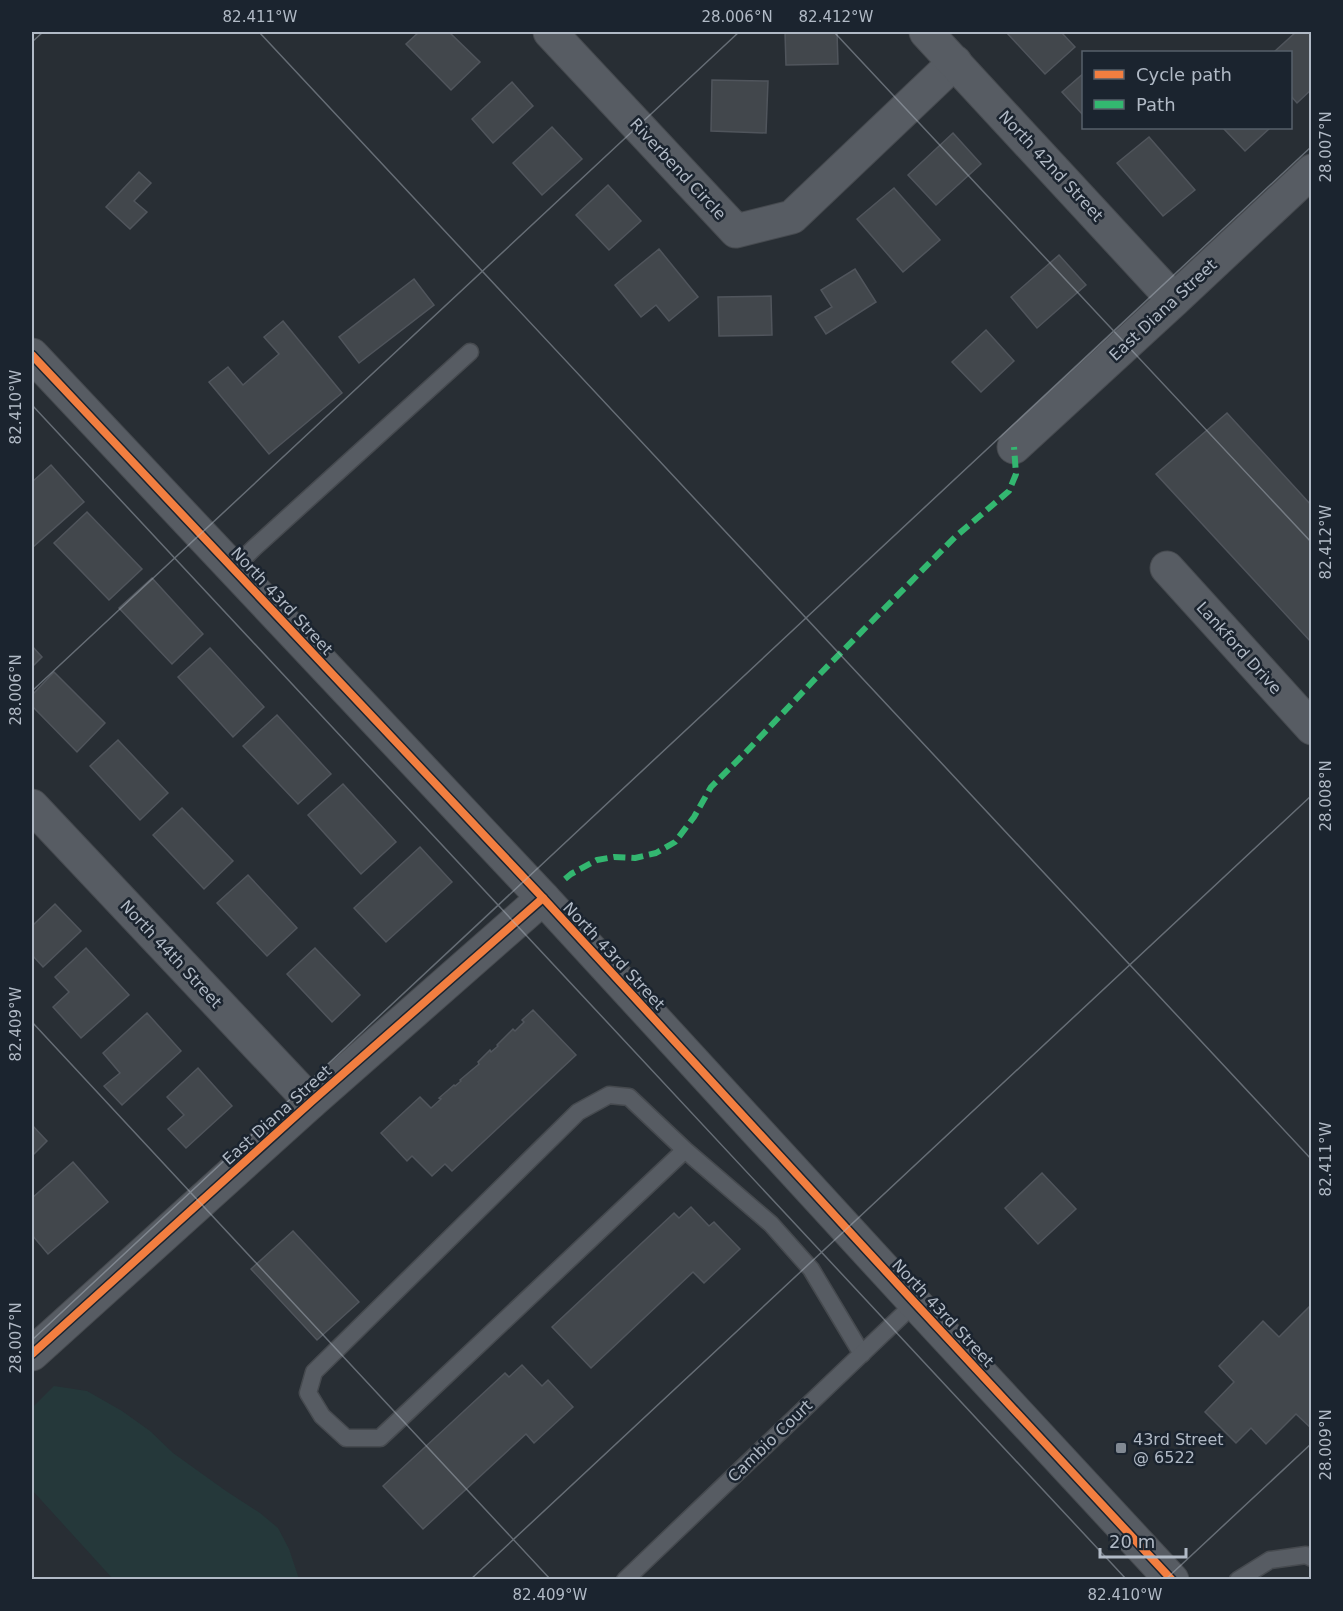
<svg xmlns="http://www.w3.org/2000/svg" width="1343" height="1611" viewBox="0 0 1343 1611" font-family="'DejaVu Sans',sans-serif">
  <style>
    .green { fill: #25383a }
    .building { fill: #42474c; stroke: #50555c; stroke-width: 1.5 }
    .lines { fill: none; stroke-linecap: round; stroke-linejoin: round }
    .service-casing { stroke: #464a4f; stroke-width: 19 }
    .minor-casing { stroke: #464a4f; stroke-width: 35 }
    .tertiary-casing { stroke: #464a4f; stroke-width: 35 }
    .service { stroke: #575c63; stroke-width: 16 }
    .minor { stroke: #575c63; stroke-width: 33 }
    .tertiary { stroke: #575c63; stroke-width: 33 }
    .quiet { stroke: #33b770; stroke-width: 6; stroke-dasharray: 12 6; stroke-linecap: butt }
    .cycleway-casing { stroke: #1b242f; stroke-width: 11 }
    .cycleway { stroke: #f27e40; stroke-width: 8 }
    .ticks { fill: none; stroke: #b1bac6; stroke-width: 1.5; stroke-opacity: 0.45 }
    .poi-dot { fill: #818993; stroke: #1b242f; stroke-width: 2 }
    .labels { text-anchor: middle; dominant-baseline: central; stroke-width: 5; stroke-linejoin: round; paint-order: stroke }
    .street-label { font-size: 16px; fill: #b1bac6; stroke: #1b242f }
    .poi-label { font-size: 16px; fill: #b1bac6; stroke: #1b242f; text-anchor: start }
    .neatline { fill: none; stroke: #b1bac6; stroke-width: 2 }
    .ticks-label { font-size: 15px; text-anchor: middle; fill: #b1bac6 }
  </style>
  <rect width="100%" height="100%" fill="#282e34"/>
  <path class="green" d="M54,1386L87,1391L122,1411L150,1431L173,1453L226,1491L260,1513L278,1528L289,1549L299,1579H113L32,1490V1408Z"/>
  <g class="building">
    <path d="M419,32H449L480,62L451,90L406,44Z"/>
    <path d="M785,32H837L838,64L786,65Z"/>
    <path d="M1006,32H1061L1075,47L1045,74Z"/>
    <path d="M1296,32H1312V89L1297,103L1290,95V52H1274Z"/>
    <path d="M1084,73V116L1062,92Z"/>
    <path d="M712,80L768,81L766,133L711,131Z"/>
    <path d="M512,82L533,106L493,143L472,119Z"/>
    <path d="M552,127L582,159L542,195L513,163Z"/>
    <path d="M1223,128H1270L1245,151Z"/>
    <path d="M953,133L981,164L936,205L908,175Z"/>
    <path d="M1149,137L1195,190L1163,216L1117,163Z"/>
    <path d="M139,172L151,183L134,201L147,212L130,229L106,207Z"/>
    <path d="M608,185L641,221L609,250L576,215Z"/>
    <path d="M894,188L940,240L903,272L857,219Z"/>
    <path d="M659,249L698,297L669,321L656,305L641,317L615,285Z"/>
    <path d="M1059,255L1086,285L1037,328L1011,297Z"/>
    <path d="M855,269L876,302L826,334L815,317L832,307L821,290Z"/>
    <path d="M414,279L434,305L359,363L339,337Z"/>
    <path d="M771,296L772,335L719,336L718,297Z"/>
    <path d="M283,321L342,393L269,454L209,382L228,367L243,385L279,354L264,337Z"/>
    <path d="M986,330L1014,361L981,392L952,362Z"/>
    <path d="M1227,413L1312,506V643L1156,474Z"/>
    <path d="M51,465L84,502L33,547L32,545V482Z"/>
    <path d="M87,512L142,569L109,600L54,543Z"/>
    <path d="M152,578L203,634L172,664L119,608Z"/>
    <path d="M32,646L42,657L32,667Z"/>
    <path d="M210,648L264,707L233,737L178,677Z"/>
    <path d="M54,672L105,723L77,752L32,706V695Z"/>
    <path d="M277,715L331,774L298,804L243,746Z"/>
    <path d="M118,740L168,793L140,820L90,766Z"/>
    <path d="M343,784L396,842L361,874L308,815Z"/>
    <path d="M182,808L233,861L204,889L153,835Z"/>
    <path d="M420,847L452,882L386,942L354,908Z"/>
    <path d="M248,875L297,928L267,956L217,903Z"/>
    <path d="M55,904L81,931L43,967L32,955V926Z"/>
    <path d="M86,948L129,995L81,1038L53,1007L69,992L55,977Z"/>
    <path d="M315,948L360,995L332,1022L287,974Z"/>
    <path d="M533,1010L576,1055L452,1171L445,1164L432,1176L412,1156L407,1161L381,1133L420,1097L431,1108L441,1099L439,1098L454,1085L455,1086L461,1081L460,1080L479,1064L478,1062L490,1050L491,1052L498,1046L497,1045L513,1029L515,1031L524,1022L522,1020Z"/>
    <path d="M147,1013L181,1051L122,1105L104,1086L120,1073L103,1053Z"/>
    <path d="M198,1068L232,1106L186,1148L168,1129L184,1115L167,1097Z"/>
    <path d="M32,1125L47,1141L32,1156Z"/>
    <path d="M73,1162L108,1202L48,1254L32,1235V1198Z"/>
    <path d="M1042,1173L1076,1209L1038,1244L1005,1208Z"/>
    <path d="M691,1207L709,1226L714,1222L740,1249L704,1283L693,1272L591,1368L552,1327L674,1213L679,1218Z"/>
    <path d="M293,1231L359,1302L317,1340L251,1269Z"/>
    <path d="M1309,1307L1312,1309V1429L1296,1414L1266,1444L1251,1428L1236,1443L1205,1412L1234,1382L1219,1366L1263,1321L1279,1337Z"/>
    <path d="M522,1365L542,1386L548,1380L573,1407L534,1443L526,1434L423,1529L383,1486L505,1373L509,1377Z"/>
  </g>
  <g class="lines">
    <defs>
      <g id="service">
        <path d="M233,569L254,548L470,352"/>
        <path d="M685,1150L380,1438H346L322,1416L308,1393L314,1372L578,1112L609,1095L629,1097L685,1150L771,1224L811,1269L862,1354"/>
        <path d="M625,1580L915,1303"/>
        <path d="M1238,1580L1270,1560L1306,1555L1312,1558"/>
      </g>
      <g id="minor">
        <path d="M550,32L736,231L792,217L955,62"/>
        <path d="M926,32L1174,300"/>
        <path d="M1014,447L1174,300L1312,171"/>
        <path d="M1167,568L1312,728"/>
        <path d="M32,806L311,1102"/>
        <path d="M32,1354L311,1102L543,898"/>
      </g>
      <path id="tertiary" d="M32,355L543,898L915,1303L1172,1580"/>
    </defs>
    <use href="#service" class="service-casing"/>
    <use href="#minor" class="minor-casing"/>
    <use href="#tertiary" class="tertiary-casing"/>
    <use href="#service" class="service"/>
    <use href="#minor" class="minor"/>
    <use href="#tertiary" class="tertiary"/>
    <path class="quiet" d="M565,879L571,874L597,860L614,857L635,858L656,853L675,842L694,817L711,787L747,751L815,679L955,537L1009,491L1016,474L1014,447"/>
    <defs>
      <g id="cycleway">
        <path d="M32,355L543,898L915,1303L1172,1580"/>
        <path d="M32,1354L311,1102L543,898"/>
      </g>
    </defs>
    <use href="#cycleway" class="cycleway-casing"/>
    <use href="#cycleway" class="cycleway"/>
  </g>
  <path class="ticks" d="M259,32L1312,1160M834,32L1312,543M32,42L43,32M32,405L1127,1580M32,691L739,32M32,1022L551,1580M32,1340L1312,146M470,1580L1312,795M1165,1580L1312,1443"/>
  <rect class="poi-dot" x="1115" y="1442" width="12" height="12" rx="3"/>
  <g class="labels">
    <g class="street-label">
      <text transform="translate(1051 166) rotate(47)">North 42nd Street</text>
      <text transform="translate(678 169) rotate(47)">Riverbend Circle</text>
      <text transform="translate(1163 310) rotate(-43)">East Diana Street</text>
      <text transform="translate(282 601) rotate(47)">North 43rd Street</text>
      <text transform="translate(1239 648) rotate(48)">Lankford Drive</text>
      <text transform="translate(171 954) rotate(47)">North 44th Street</text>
      <text transform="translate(614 956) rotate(47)">North 43rd Street</text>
      <text transform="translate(277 1115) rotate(-42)">East Diana Street</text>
      <text transform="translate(943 1313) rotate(47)">North 43rd Street</text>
      <text transform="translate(770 1441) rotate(-44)">Cambio Court</text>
    </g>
    <g class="poi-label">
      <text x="1133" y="1439">43rd Street<tspan x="1133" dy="18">@ 6522</tspan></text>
    </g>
  </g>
  <rect width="1343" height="1611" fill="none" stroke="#1b242f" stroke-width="66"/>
  <rect x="1082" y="51" width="210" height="78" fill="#1b242f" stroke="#57606b" stroke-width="1.5"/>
  <rect x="1094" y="70" width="30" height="9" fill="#f27e40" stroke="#57606b" stroke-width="1.5"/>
  <text x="1136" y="81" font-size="18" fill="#b1bac6">Cycle path</text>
  <rect x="1094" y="100" width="30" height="9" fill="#33b770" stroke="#57606b" stroke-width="1.5"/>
  <text x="1136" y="111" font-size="18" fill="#b1bac6">Path</text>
  <path d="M1100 1548v9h86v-9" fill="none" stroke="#b1bac6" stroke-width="3"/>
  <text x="1109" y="1548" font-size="18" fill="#b1bac6" stroke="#1b242f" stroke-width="4.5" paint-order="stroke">20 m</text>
  <rect x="33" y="33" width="1277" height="1545" class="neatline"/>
  <g class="ticks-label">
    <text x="260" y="22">82.411°W</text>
    <text x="737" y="22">28.006°N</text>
    <text x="836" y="22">82.412°W</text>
    <text transform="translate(1326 147) rotate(-90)" y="5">28.007°N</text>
    <text transform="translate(16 407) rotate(-90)" y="5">82.410°W</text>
    <text transform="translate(1326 542) rotate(-90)" y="5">82.412°W</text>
    <text transform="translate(16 690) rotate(-90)" y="5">28.006°N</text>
    <text transform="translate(1326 796) rotate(-90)" y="5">28.008°N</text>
    <text transform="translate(16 1024) rotate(-90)" y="5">82.409°W</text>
    <text transform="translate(1326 1159) rotate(-90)" y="5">82.411°W</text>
    <text transform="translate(16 1338) rotate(-90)" y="5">28.007°N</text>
    <text transform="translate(1326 1445) rotate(-90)" y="5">28.009°N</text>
    <text x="550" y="1600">82.409°W</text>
    <text x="1125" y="1600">82.410°W</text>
  </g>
</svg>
